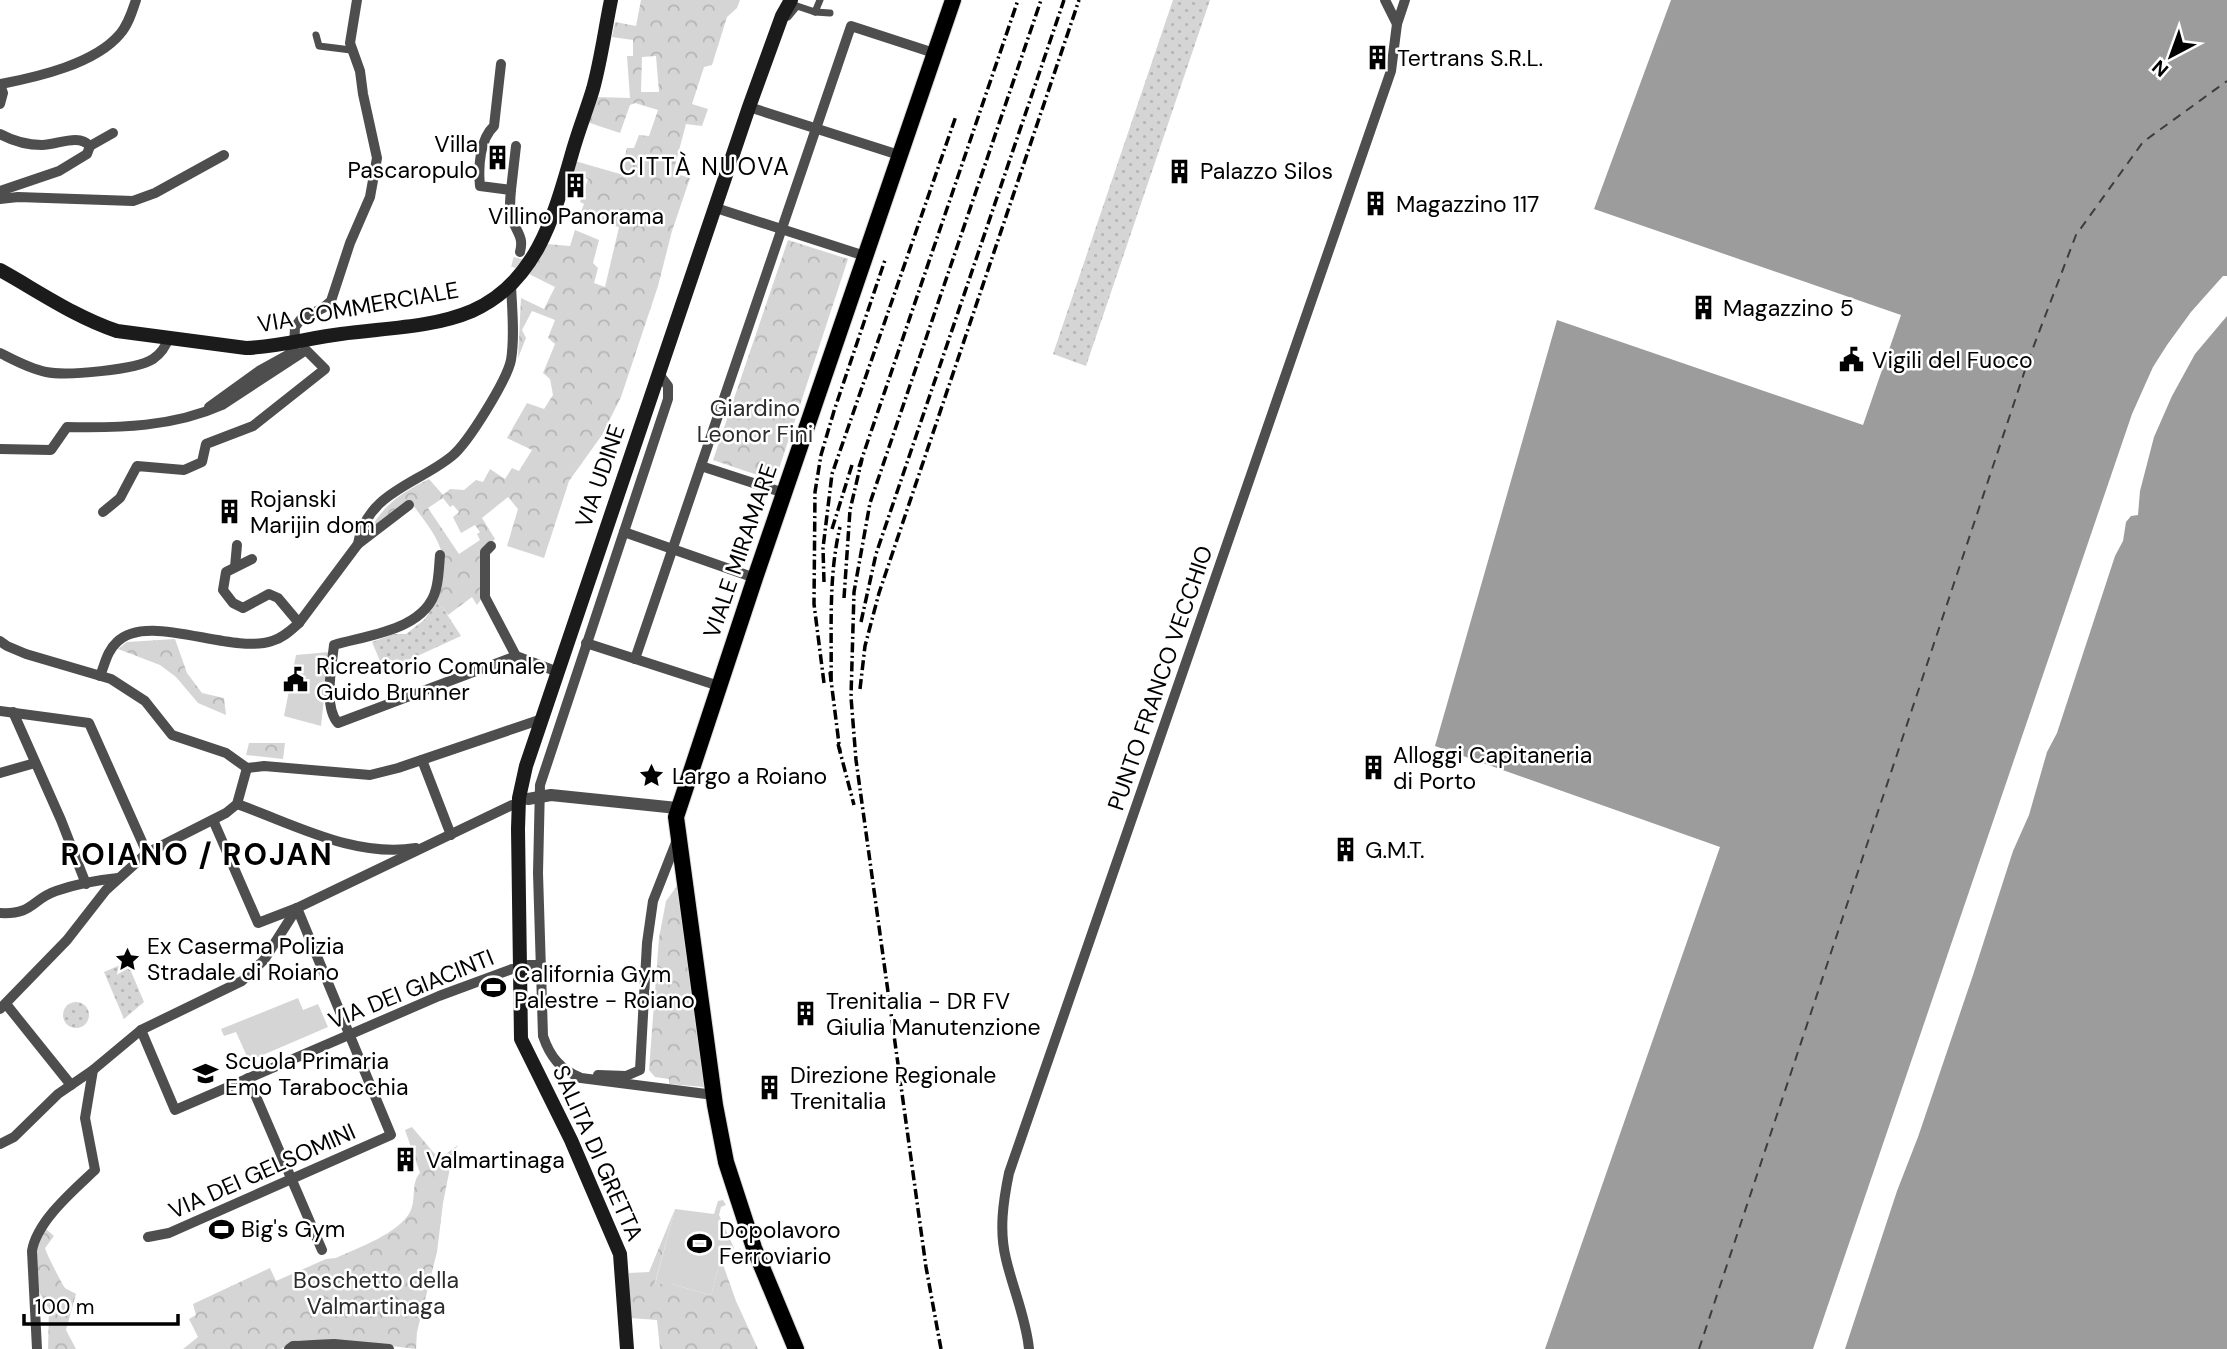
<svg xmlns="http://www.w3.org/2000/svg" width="2227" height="1349" viewBox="0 0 2227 1349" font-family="'DM Sans',sans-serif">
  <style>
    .grass { fill: url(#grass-dots) }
    .forest { fill: url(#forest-crowns); fill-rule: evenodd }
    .pitch { fill: #d5d5d5 }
    .water { fill: #9c9c9c }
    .pier { fill: #fff }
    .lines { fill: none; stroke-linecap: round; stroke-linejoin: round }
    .ferry { stroke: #3d3d3d; stroke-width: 2; stroke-dasharray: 9 7; stroke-linecap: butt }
    .minor-tunnel { stroke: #d9d9d9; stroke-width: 10; stroke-dasharray: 10 5; stroke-linecap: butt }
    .primary-casing { stroke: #dbdbdb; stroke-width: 18 }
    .pedestrian { stroke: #4e4e4e; stroke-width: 7 }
    .minor { stroke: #4e4e4e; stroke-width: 10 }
    .tertiary { stroke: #4e4e4e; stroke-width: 12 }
    .secondary { stroke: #1b1b1b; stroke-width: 14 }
    .primary { stroke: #000; stroke-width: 16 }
    .rail { stroke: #000; stroke-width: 3.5; stroke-dasharray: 10 3.5 2 3.5; stroke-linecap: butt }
    .labels { text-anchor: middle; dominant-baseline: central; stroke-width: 5; stroke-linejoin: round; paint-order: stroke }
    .poi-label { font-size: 23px; fill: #000; stroke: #fff; text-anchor: start }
    .street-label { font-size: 23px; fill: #000; stroke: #fff }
    .park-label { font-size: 23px; fill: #2c2c2c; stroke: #fff }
    .neighbourhood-label { font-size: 24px; letter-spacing: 2px; fill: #000; stroke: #fff }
    .district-label { font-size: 30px; font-weight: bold; letter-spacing: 2px; fill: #000; stroke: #fff }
  </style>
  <defs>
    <pattern id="grass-dots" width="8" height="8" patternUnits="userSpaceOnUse" patternTransform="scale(1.75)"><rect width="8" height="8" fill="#d5d5d5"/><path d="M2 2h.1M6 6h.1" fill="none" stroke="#b5b5b5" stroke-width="1.8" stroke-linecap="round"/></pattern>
    <pattern id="forest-crowns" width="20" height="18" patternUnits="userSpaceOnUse" patternTransform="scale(1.75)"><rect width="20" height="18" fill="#d5d5d5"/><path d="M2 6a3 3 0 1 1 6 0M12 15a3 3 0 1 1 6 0" fill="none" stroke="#b5b5b5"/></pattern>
  </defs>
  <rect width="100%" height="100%" fill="#fff"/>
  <g class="grass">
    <path d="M1173,0H1210L1086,366L1053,354Z"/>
    <path d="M436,603L443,608L461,636L413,658L383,668L380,664L361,671L360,669L380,661L372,642L394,634H406L424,620Z"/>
    <path d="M127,962L144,1002L124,1019L104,972Z"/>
    <circle cx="76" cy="1015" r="13"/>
  </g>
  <g class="forest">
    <path d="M641,0H740L737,8L727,17L712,65L704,67L692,104L708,109L702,126L686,124L673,173L690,178L672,231L658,286L621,397L602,435L569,481L544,558L507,546L518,509L508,497L482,518L495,539L482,551V598L477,605L472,597L448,615L443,608L436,603C454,554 438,539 410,501L368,532C385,504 399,494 429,479L443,495L450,489L464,490L476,480L483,482L490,469L505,479L512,468L519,471L532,450L507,438L527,403L544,409L553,395L550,379L543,373L555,344L548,338L555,320L532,311L522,330L526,338L518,358L521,298L544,309L555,287L529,274L547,244L570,246L575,230L599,240L593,263L598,268L594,283L605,287L619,227L579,217L584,204L580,202L588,179L571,173L575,161L620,174L627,148H634L639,135L649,136L658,110L635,103L630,105L620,133L587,122L595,97L630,98L627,56H633V40L612,37L615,22L636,26ZM656,56L659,92H641L642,57ZM443,498L450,507L453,505L459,512L453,517L461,533L475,525L480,532L477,534L480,540L459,554L428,508Z"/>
    <path d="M788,240L848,259L775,481L713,460Z"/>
    <path d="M175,639L187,673L202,693L224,698L226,715L198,703L176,677L160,665L118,649L127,642Z"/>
    <path d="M249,743H285L283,759L246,755Z"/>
    <path d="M677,886L704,1087L669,1084V1079L655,1077L649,1070L659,938L666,901Z"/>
    <path d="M412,1127L439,1159L458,1145L453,1153L443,1203L437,1252L417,1332L416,1349L351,1341L298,1340L281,1349H183L198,1337L189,1319L196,1315L193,1304L270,1268L276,1281L326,1259L336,1258C357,1248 401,1233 411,1210C416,1198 411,1182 420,1173L405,1130Z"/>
    <path d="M675,1209L655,1283L671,1284L711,1295L721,1259L736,1301L758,1349H660L657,1320L630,1318L629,1273L649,1272Z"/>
    <path d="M46,1229L54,1236L45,1248C45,1251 63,1286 65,1288C66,1289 75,1293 76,1294L66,1330L76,1349H48L49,1308C31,1289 32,1250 46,1229Z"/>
  </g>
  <g class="pitch">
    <path d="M329,652L321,726L284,716L296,655Z"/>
    <path d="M298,998L303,1010L318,1004L328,1027L249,1061L236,1032L224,1036L221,1029Z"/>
    <path d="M723,1200L726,1205L721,1207L719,1215L734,1248L721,1259L711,1295L671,1284H655L675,1209L714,1214L718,1201Z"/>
  </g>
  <path class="water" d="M1671,0H2227V1349H1545L1720,847L1435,746L1557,320L1863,425L1901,315L1594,209Z"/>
  <path class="pier" d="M2223,276H2227V316L2195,354L2172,396L2154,437L2140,491L2138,515L2131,516L2126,522L2123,541L2115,556L2057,733L2047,752L2029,815L2013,851L1973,975L1918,1137L1897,1191L1845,1349H1813L2132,414L2153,367L2167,345L2191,312Z"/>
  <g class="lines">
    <path class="ferry" d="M1699,1349L2028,361L2076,235L2143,142L2227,81"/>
    <path class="minor-tunnel" d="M516,268L520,252"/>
    <defs>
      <path id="primary" d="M796,1349L754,1248L726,1162L715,1105L676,817L755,578L953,0"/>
    </defs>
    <use href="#primary" class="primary-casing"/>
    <g class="pedestrian">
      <path d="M815,12L820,0"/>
      <path d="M788,17L797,6L815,12L830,13"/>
      <path d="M316,35L319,46L351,50"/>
    </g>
    <g class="minor">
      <path d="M1385,0L1397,24"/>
      <path d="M501,64L494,126C480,139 478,166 480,186L511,190C510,200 509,210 512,219C517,233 524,237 520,252"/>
      <path d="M0,84L3,93L0,104"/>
      <path d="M1,84C37,77 95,64 120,34C128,25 132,12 136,0"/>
      <path d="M749,107L899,155"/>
      <path d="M0,134C13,141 27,145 42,145C58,145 78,133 90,146L87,154L59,171L0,191"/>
      <path d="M90,146L113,133"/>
      <path d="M511,190L516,146"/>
      <path d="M0,199L18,197L133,201L155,193L224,155"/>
      <path d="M716,208L865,256"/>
      <path d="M0,353C14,360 30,369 46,372C67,376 136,370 153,359C162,353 166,346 169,337"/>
      <path d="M659,374L668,386V399L540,785L538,873L543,1036C550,1057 561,1070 581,1078L714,1095"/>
      <path d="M209,407L259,371L288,355L294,348L295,327L301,319L323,308L331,301L350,243L370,197L377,158L363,94L360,71L350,43L357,0"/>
      <path d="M0,449L51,450L67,427C120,428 173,427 222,405L306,350L325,369L253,426L206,444L202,462L184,470L137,466L120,498L103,512"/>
      <path d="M701,466L784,493"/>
      <path d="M624,532L755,578"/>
      <path d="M358,544L409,505"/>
      <path d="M491,546L485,552V597L516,656"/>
      <path d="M440,555C439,566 439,578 436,589C426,630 368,635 334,645C332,665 323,707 338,723L516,656L558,672"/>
      <path d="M252,559L226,572L223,590L233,603L243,608L269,594L278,598L299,623"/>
      <path d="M235,567L237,545"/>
      <path d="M0,641L7,646L26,654L111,679L145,701L172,735L226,753L247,768"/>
      <path d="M586,643L719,686"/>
      <path d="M635,659L851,26L934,53"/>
      <path d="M100,676C105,664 107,651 117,642C148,611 230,655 272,641C283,638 291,630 299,623L358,544C366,493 418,484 452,456C468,443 507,380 511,360C515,336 512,309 511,285"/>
      <path d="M0,711L89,723L147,853"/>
      <path d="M13,712L61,820L86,884"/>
      <path d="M422,760L451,835"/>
      <path d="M247,768L264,766L370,775L398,768L542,719"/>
      <path d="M0,773L35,763"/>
      <path d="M237,804C294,824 354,858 416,848"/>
      <path d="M213,820L258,923L297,908L512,805"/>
      <path d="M0,913C33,915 32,899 56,891C76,884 98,880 118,878"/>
      <path d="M528,965H541"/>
      <path d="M6,1004L71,1085"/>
      <path d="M0,1009L67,940L106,890L147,853L226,813L237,804L247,768"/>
      <path d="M141,1030L175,1110L439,996L512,969"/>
      <path d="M598,1075L626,1076L640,1070L647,943L653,901L677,840"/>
      <path d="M248,1078L322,1250"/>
      <path d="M0,1144L14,1137L58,1094L93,1070L141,1030L242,981L264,960L297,908"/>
      <path d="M148,1237L169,1233L391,1135L297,908"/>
      <path d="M37,1349L32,1251C37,1221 73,1191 95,1170L85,1118L93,1070"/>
      <path d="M289,1349L293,1346L334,1344L389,1349"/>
      <path d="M1029,1349C1026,1318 1013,1289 1006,1259C999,1231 1003,1202 1009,1173L1391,71L1397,24L1405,0"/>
    </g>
    <path class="tertiary" d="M528,799L551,795L677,808"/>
    <g class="secondary">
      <path d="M0,270C38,291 75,317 117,331L246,348C278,347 309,338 341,334C384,328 432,328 472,311C538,282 555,212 573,150C579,129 587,109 593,89C601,60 605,29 611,0"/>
      <path d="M627,1349L620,1254L571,1140L521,1039L518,829L519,798L526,766L749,107L782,16L791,0"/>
    </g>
    <use href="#primary" class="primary"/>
    <g class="rail">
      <path d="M859,467L1018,0"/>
      <path d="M832,529L852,465"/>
      <path d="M824,582L823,548L832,474L956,116"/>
      <path d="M844,598L850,510L862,459"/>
      <path d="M861,622L876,554L1064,0"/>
      <path d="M830,672L840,752"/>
      <path d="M831,681C832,630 828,578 840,527"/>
      <path d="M824,683L814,604L815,492L821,455L834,411L885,260"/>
      <path d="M860,689L865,646L879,593L1079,0"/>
      <path d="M838,744L854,805"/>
      <path d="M941,1349L926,1267L856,760L851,697L854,592L870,503L1041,0"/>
    </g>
  </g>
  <defs>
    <symbol id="building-bare" viewBox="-9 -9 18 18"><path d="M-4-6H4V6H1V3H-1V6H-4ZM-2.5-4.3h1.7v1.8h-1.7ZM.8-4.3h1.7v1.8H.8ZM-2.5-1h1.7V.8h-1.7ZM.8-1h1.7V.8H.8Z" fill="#000" stroke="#fff" stroke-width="2.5" paint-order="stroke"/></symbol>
    <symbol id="civic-bare" viewBox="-9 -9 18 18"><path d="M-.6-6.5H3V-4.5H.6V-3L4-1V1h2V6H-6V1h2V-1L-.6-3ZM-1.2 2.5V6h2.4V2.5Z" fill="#000" stroke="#fff" stroke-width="2.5" paint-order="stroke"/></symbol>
    <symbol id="sight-bare" viewBox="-9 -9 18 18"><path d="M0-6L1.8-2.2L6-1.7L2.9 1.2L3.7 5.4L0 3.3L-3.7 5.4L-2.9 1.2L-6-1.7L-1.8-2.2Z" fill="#000" stroke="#fff" stroke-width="2.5" paint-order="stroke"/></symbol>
    <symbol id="stadium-bare" viewBox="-9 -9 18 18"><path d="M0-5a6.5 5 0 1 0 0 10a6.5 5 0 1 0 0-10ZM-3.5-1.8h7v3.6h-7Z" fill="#000" stroke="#fff" stroke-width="2.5" paint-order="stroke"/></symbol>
    <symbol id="school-bare" viewBox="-9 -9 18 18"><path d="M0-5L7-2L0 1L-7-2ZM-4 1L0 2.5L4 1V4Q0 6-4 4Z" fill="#000" stroke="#fff" stroke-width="2.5" paint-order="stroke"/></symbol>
  </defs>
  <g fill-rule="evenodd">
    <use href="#building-bare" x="1360" y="40" width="35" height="35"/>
    <use href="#building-bare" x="480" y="140" width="35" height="35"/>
    <use href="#building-bare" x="1162" y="154" width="35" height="35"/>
    <use href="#building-bare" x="558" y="168" width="35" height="35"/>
    <use href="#building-bare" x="1358" y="186" width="35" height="35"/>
    <use href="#building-bare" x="1686" y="290" width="35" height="35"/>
    <use href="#civic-bare" x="1834" y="342" width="35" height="35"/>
    <use href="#building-bare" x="212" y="494" width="35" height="35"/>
    <use href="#civic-bare" x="278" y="662" width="35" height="35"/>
    <use href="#building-bare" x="1356" y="750" width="35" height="35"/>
    <use href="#sight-bare" x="634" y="758" width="35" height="35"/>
    <use href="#building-bare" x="1328" y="832" width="35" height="35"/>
    <use href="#sight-bare" x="110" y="942" width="35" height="35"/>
    <use href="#stadium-bare" x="476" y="970" width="35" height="35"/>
    <use href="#building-bare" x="788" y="996" width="35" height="35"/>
    <use href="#school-bare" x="188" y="1056" width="35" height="35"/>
    <use href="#building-bare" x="752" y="1070" width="35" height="35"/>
    <use href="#building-bare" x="388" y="1142" width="35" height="35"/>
    <use href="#stadium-bare" x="204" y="1212" width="35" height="35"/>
    <use href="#stadium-bare" x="682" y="1226" width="35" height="35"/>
  </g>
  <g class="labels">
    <g class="poi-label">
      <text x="1397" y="58">Tertrans S.R.L.</text>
      <text x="478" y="144" text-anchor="end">Villa<tspan x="478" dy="26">Pascaropulo</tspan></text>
      <text x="1200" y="171">Palazzo Silos</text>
      <text x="1396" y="204">Magazzino 117</text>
      <text x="576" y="216" text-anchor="middle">Villino Panorama</text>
      <text x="1723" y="308">Magazzino 5</text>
      <text x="1872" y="360">Vigili del Fuoco</text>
      <text x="250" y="499">Rojanski<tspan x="250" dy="26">Marijin dom</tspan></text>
      <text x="316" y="666">Ricreatorio Comunale<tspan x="316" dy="26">Guido Brunner</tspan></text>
      <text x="1393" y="755">Alloggi Capitaneria<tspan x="1393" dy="26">di Porto</tspan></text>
      <text x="672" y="776">Largo a Roiano</text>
      <text x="1365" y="850">G.M.T.</text>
      <text x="147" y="946">Ex Caserma Polizia<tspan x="147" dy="26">Stradale di Roiano</tspan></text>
      <text x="514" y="974">California Gym<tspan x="514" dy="26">Palestre - Roiano</tspan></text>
      <text x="826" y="1001">Trenitalia - DR FV<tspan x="826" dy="26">Giulia Manutenzione</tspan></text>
      <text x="225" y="1061">Scuola Primaria<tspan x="225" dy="26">Emo Tarabocchia</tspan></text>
      <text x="790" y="1075">Direzione Regionale<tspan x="790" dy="26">Trenitalia</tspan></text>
      <text x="426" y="1160">Valmartinaga</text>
      <text x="241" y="1229">Big's Gym</text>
      <text x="719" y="1230">Dopolavoro<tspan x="719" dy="26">Ferroviario</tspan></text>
    </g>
    <g class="street-label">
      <text transform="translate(358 307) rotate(-10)">VIA COMMERCIALE</text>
      <text transform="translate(600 476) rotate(-71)">VIA UDINE</text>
      <text transform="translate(740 551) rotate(-71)">VIALE MIRAMARE</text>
      <text transform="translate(1160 678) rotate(-71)">PUNTO FRANCO VECCHIO</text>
      <text transform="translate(411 989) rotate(-22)">VIA DEI GIACINTI</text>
      <text transform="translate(598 1153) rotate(66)">SALITA DI GRETTA</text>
      <text transform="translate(262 1171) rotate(-24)">VIA DEI GELSOMINI</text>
    </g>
    <g class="park-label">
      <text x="755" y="408">Giardino<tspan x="755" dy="26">Leonor Fini</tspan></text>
      <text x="376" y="1280">Boschetto della<tspan x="376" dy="26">Valmartinaga</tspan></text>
    </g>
    <g class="neighbourhood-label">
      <text x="705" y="166">CITTÀ NUOVA</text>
    </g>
    <g class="district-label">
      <text x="197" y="854">ROIANO / ROJAN</text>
    </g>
  </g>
  <g transform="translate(2171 56) rotate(221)" stroke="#ffffff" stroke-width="5" paint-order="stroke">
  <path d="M0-5L12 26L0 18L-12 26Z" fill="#000000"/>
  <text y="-10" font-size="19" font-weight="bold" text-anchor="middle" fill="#000000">N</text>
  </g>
  <path d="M24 1314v10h154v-10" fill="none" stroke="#000000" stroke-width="3.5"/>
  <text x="35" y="1314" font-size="21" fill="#000000" stroke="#ffffff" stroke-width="5" paint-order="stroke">100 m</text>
</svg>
